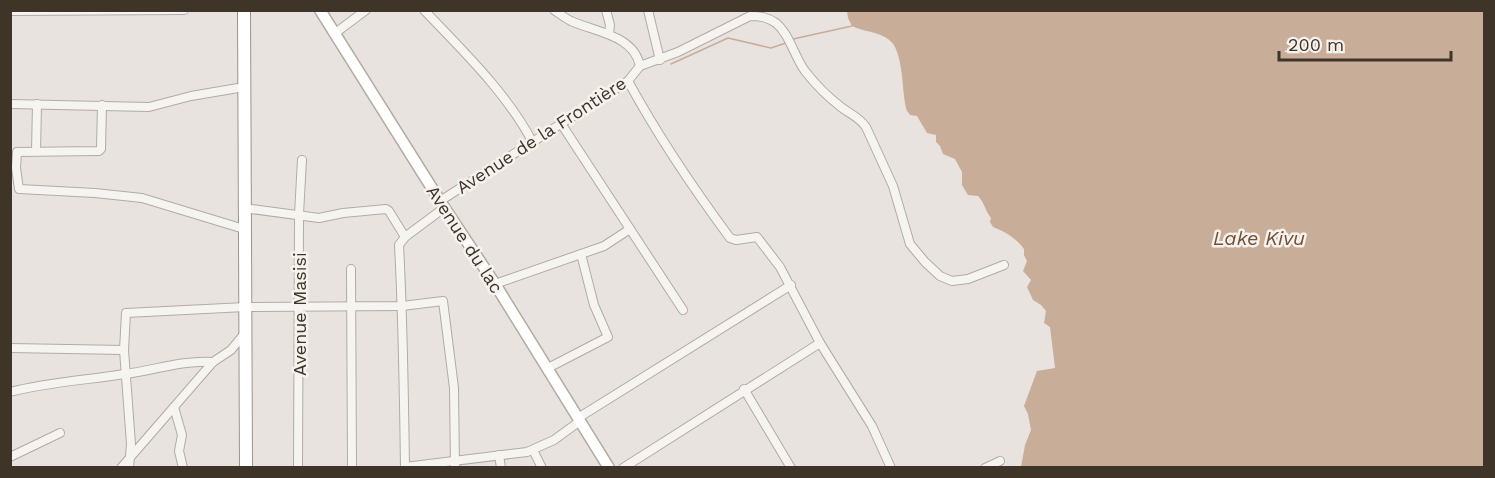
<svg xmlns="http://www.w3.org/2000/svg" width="1495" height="478" viewBox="0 0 1495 478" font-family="'Work Sans',sans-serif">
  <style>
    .water { fill: #c8ad99 }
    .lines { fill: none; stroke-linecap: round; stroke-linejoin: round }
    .stream { stroke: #c8ad99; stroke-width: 1.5 }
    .minor-casing { stroke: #b2aba4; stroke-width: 10 }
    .major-casing { stroke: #b4a99e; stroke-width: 13 }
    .highway-casing { stroke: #9f9386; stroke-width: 14 }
    .minor { stroke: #f6f4f1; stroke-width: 8 }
    .major { stroke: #fff; stroke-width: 10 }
    .highway { stroke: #fff; stroke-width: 12 }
    .labels { text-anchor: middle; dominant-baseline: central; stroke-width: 5; stroke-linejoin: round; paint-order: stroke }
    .street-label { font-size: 18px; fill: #3f3428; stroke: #f6f2ee }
    .water-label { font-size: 20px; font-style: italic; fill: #735032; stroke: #f6f2ee }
  </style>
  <rect width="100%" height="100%" fill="#e8e3df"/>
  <path class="water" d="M847,11H1484V467H1021L1025,445L1031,430L1028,414L1024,406L1037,371L1055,368L1050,327L1044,323L1046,311L1041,305L1033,300L1027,287L1031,280L1023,271L1027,261L1024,255V249C1016,238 1004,231 993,227L990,222L991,218C985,211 985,203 978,196L968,195L962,185V172L955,159L943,154L940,146L936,142V135L927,133L917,116L910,115L907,111C901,94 905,50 888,39C877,31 864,32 852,26L848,18Z"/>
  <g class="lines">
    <g class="stream">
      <path d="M793,39L852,26"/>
      <path d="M671,64L728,38L771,48L786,43"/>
    </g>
    <defs>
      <g id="minor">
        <path d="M424,10C463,51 507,93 533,143"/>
        <path d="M554,10C560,14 565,18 571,21C595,32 634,35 640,66"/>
        <path d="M606,10L610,25L609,34"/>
        <path d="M648,10L660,60"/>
        <path d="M10,11L184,10"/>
        <path d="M334,34L366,10"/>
        <path d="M640,66L678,52L750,16C760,16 767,17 776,23C790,35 794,56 805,71C815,84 828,97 841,107C850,114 859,117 866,127L893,186L910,244L925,262L940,276L952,281L968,279L1004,265"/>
        <path d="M628,81C658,136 693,188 730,238L736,240L757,237L780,267L820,343L872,426L891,468"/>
        <path d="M10,104L149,107L191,96L244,87"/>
        <path d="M102,105L101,149L99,151L17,152L16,168L19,189L95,193L142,198L244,229"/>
        <path d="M562,125L683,310"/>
        <path d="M36,151L37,104"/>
        <path d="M440,201L628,81L640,66"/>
        <path d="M244,208L319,218L343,213L386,209L389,211L405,237"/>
        <path d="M351,269L352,468"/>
        <path d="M495,284L604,246L630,229"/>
        <path d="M10,348L124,350"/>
        <path d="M548,368L608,337L594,305L581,254"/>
        <path d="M744,389L791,468"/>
        <path d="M10,392C48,382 87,380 125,374C155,370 183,360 213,362"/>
        <path d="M174,407L182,435L179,451L183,468"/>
        <path d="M578,418L791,285"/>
        <path d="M533,450L542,468"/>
        <path d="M499,455L501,468"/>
        <path d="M10,457L60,433"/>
        <path d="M405,467L527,452L554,440L580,421"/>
        <path d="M121,468L213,362L231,350L245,333"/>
        <path d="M129,468L131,444L124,350L126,313L245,307L402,306L443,301L454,388L455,468"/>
        <path d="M298,468L299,214L302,160"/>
        <path d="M405,468C404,394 403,319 399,245L405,237L444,208"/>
        <path d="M623,468L820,343"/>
        <path d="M985,468L1000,461"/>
      </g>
      <path id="major" d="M320,10L440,201L495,284L609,468"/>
      <path id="highway" d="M244,10L246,468"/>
    </defs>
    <use href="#minor" class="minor-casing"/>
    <use href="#major" class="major-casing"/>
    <use href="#highway" class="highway-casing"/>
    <use href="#minor" class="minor"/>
    <use href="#major" class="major"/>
    <use href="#highway" class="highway"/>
  </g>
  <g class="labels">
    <g class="street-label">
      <text transform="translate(541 135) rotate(-33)">Avenue de la Frontière</text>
      <text transform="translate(465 239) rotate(57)">Avenue du lac</text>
      <text transform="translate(299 314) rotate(-90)">Avenue Masisi</text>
    </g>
    <g class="water-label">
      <text x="1259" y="238">Lake Kivu</text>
    </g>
  </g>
  <rect width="1495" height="478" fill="none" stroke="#3f3428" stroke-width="24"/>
  <path d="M1279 51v9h172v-9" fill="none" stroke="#3f3428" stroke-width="3"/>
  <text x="1288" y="51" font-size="18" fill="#3f3428" stroke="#f6f2ee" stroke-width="4.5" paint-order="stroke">200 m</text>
</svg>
